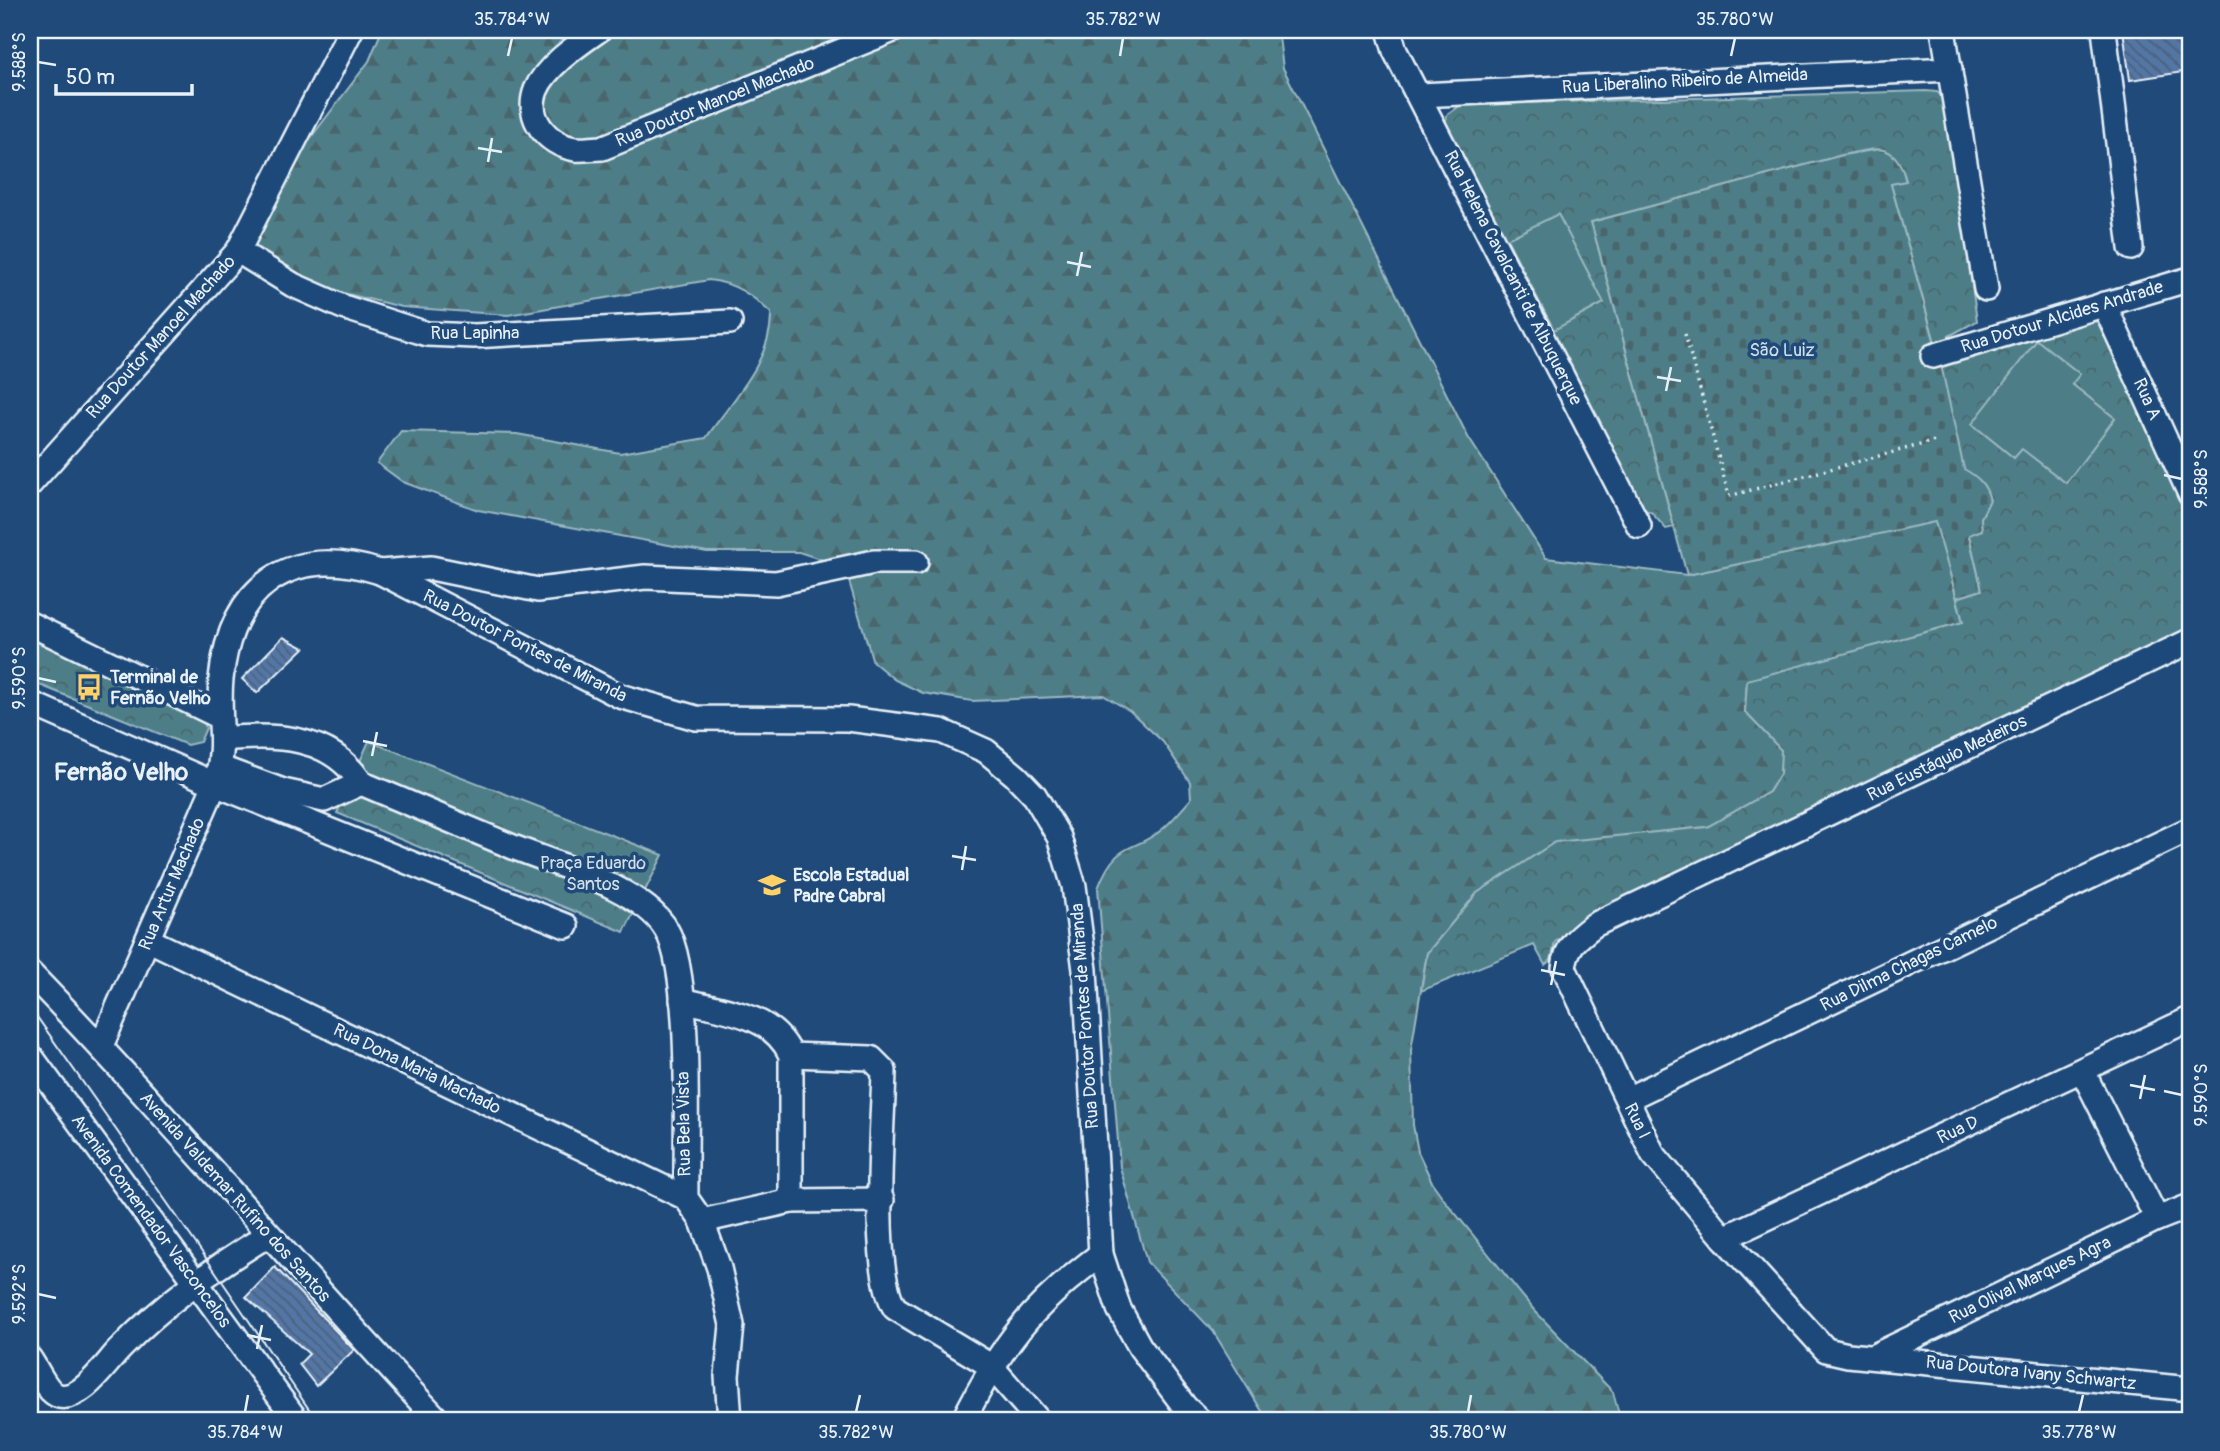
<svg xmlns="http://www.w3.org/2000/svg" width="2220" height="1451" viewBox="0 0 2220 1451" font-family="Pangolin,sans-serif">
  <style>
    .forest { fill: url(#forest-firs); stroke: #9bb8c0; stroke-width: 2 }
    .cemetery { fill: url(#cemetery-stones); stroke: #9bb8c0; stroke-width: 2 }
    .park { fill: url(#park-crowns); stroke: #9bb8c0; stroke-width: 2 }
    .pitch { fill: #4e7e88; stroke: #9bb8c0; stroke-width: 2 }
    .building { fill: url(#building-back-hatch); stroke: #e8f1f8; stroke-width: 2 }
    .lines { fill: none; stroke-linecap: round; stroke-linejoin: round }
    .minor-casing { stroke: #e8f1f8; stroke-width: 28 }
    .path { stroke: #e8f1f8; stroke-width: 3.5; stroke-dasharray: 2 5; stroke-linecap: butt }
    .minor { stroke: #1f4a7a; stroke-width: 23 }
    .tram { stroke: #e8f1f8; stroke-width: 2 }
    .ticks { fill: none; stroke: #e8f1f8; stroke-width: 2.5 }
    .labels { text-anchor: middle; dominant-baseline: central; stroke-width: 7; stroke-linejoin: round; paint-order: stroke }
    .street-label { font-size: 18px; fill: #e8f1f8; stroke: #1f4a7a }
    .park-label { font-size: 18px; fill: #d1e0e7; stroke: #1f4a7a }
    .poi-label { font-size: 18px; font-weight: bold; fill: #e8f1f8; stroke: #1f4a7a; text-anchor: start }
    .district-label { font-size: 24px; font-weight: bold; fill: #e8f1f8; stroke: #1f4a7a }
    .neatline { fill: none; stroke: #e8f1f8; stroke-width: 2.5 }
    .ticks-label { font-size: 18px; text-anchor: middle; fill: #e8f1f8 }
  </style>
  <defs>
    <pattern id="forest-firs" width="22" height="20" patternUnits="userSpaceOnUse" patternTransform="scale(1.75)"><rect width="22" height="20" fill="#4e7e88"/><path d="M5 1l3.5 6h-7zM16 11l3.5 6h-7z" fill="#4a666c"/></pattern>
    <pattern id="cemetery-stones" width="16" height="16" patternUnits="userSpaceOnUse" patternTransform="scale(1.75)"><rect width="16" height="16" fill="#4e7e88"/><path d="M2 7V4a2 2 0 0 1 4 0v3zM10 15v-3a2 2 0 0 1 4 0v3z" fill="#4a666c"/></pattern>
    <pattern id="park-crowns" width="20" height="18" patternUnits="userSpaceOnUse" patternTransform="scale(1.75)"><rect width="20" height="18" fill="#4e7e88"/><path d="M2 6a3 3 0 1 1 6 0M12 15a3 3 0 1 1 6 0" fill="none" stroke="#4a666c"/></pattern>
    <pattern id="building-back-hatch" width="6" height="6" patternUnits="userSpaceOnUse" patternTransform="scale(1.75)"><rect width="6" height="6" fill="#5276a5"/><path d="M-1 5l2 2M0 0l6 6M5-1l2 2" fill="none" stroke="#4d617c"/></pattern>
  </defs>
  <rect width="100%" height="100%" fill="#1f4a7a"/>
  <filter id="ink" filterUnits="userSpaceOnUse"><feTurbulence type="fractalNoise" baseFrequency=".0143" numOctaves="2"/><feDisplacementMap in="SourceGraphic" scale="14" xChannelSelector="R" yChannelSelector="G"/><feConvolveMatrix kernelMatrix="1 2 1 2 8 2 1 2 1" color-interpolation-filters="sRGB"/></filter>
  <g filter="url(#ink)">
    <path class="forest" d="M382,30H1278L1283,68L1468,437L1546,558L1687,575L1936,521L1963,622L1747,681L1745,712L1782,750L1780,774L1769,792L1707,827L1555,843L1427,953L1411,1050L1413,1125L1418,1152L1433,1184L1446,1202L1534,1310L1613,1392L1619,1414L1617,1421H1436L1411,1412H1390L1367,1421H1268L1213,1331L1147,1262L1120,1167L1098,888C1118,837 1133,855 1165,827C1174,819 1183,808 1191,799L1190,782L1163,742L1130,711L1103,695L972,701L923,693L895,680L873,662L848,578L838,565L799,552H707L478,510L403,482L377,463L401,431L517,434L620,453L706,438C732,400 772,361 771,313C752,295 735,283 709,280L508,315L402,307L334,291L300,279L260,252L252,239L278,181L369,61Z"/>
    <path class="cemetery" d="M1880,149L1892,152L1900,160L1906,182L1891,184L1941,365L1976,476L1987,487L1990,500L1981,518L1982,530L1969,536L1982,590L1957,598L1935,522L1687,575L1591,222L1842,155Z"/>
    <g class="park">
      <path d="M1926,91L1937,92L1946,99L1977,321L1949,336L1948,343L1936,346L1891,184L1906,181C1896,140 1877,148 1842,155L1591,222L1674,527L1666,529L1651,512L1637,508L1445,125L1447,115L1461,105Z"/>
      <path d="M2089,321L2099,322L2107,333L2190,524V635L1574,930L1555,942L1551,960L1545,965L1534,945L1421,991L1427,953L1477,893L1555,842L1707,827L1769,792L1780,774L1781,750L1745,712L1747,680L1963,622L1957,598L1982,590L1969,535L1982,530L1981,518L1990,500C1986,484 1978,477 1964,469L1941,365Z"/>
      <path d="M30,633L202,716L206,728L200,742L187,745L30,681Z"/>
      <path d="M369,741L663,855L624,932L337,813Z"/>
    </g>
    <g class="pitch">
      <path d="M1558,214L1604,303L1554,330L1507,239Z"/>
      <path d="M2037,340L2080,374L2072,384L2115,418L2066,483L2022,449L2014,458L1972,424Z"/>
    </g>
    <g class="building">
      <path d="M2123,30H2190V71L2130,80Z"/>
      <path d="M283,637L304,648L257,693L242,679Z"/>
      <path d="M275,1267L354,1350L316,1386L299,1364L309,1354L246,1297Z"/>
    </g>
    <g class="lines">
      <defs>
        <g id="minor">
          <path d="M599,30C579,44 546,66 536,90C525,118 547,144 575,149C583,150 593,148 602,148L893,30"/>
          <path d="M1389,30L1395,51L1639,526"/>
          <path d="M1943,30L1986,289"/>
          <path d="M2104,30L2131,248"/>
          <path d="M1420,95L1950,69"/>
          <path d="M238,251L293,285L343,307L427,334L474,336L730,322"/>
          <path d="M2104,304L2190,494"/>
          <path d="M1933,356L2190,279"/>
          <path d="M30,484L238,251L351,30"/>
          <path d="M380,572L431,568L538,590L645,577L776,583L874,562H916"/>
          <path d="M30,624L220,717"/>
          <path d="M2190,641L1594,925C1577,938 1566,946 1564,968L1653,1154L1724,1238L1826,1350L1848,1355L2190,1389"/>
          <path d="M30,703L215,784L566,926"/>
          <path d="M224,739C275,734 331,735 361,783C412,804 462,826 513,847C555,864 642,888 666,929C693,974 685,1139 686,1198L702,1221L719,1268L732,1325L727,1376L730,1421"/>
          <path d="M221,768L283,791L324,800L361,783"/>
          <path d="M149,940L686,1198"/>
          <path d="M30,973C171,1118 300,1274 439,1421"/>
          <path d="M682,1000C722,1010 772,1013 791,1055V1201"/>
          <path d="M101,1046L215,784C228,744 217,719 221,679C231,586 290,543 380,572L620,696L696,718L848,719L941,731L986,751L1016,776L1035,796L1059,837L1074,886L1085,970L1101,1254L1119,1309L1140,1347L1185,1407L1200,1421"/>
          <path d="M30,1055L297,1421"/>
          <path d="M791,1055L871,1058L884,1071C883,1122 870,1270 895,1308L991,1366L1039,1421"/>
          <path d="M2083,1072L2157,1219"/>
          <path d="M1627,1099L2190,829"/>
          <path d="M702,1221L791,1201L882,1200"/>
          <path d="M1724,1238L2190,1019"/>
          <path d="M1872,1357L2157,1219L2190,1206"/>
          <path d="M30,1359C37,1369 47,1393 59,1396C82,1401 106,1363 120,1349C164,1303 214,1268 268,1235"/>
          <path d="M963,1421C1001,1345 1032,1305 1101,1254"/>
        </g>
      </defs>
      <use href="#minor" class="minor-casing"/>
      <path class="path" d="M1685,334L1729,496L1935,441"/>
      <use href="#minor" class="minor"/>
      <path class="tram" d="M30,1007L213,1268L317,1421"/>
    </g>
  </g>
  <path class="ticks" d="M508,56L512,38M1120,56L1123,38M1731,56L1735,38M38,62L56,65M478,148L502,152M488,162L492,138M1067,262L1091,267M1077,276L1082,252M1657,377L1681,381M1666,391L1671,367M2164,475L2182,479M38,678L56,682M363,741L387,746M372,756L377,732M952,856L976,860M962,870L966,846M1541,970L1565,975M1551,985L1556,961M2130,1085L2155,1090M2164,1091L2182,1095M2140,1099L2145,1075M38,1294L56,1298M247,1335L271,1340M257,1349L262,1325M245,1412L248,1395M856,1412L860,1395M1468,1412L1471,1395M2079,1412L2083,1395"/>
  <defs>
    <symbol id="bus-bare" viewBox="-9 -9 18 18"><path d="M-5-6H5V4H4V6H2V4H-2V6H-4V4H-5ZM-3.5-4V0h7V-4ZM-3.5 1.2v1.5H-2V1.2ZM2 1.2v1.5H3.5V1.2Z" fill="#ffd166" stroke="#1f4a7a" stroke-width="2.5" paint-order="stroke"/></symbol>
    <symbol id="school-bare" viewBox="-9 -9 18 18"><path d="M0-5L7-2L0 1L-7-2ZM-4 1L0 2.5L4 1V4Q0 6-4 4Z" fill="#ffd166" stroke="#1f4a7a" stroke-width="2.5" paint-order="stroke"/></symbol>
  </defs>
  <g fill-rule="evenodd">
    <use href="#bus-bare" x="70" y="668" width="38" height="38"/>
    <use href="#school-bare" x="753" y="866" width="38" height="38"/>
  </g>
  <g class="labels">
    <g class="street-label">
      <text transform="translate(1685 81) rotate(-3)">Rua Liberalino Ribeiro de Almeida</text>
      <text transform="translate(715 102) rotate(-22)">Rua Doutor Manoel Machado</text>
      <text transform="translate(1513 278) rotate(63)">Rua Helena Cavalcanti de Albuquerque</text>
      <text transform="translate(2062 317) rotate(-17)">Rua Dotour Alcides Andrade</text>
      <text x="475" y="333">Rua Lapinha</text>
      <text transform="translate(161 337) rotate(-48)">Rua Doutor Manoel Machado</text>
      <text transform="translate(2147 399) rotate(66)">Rua A</text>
      <text transform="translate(525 646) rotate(27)">Rua Doutor Pontes de Miranda</text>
      <text transform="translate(1947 758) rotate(-26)">Rua Eustáquio Medeiros</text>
      <text transform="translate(172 884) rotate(-67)">Rua Artur Machado</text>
      <text transform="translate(1909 964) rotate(-26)">Rua Dilma Chagas Camelo</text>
      <text transform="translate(1085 1016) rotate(-94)">Rua Doutor Pontes de Miranda</text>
      <text transform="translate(417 1069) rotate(26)">Rua Dona Maria Machado</text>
      <text transform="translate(1637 1121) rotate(64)">Rua I</text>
      <text transform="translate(684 1124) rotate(-91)">Rua Bela Vista</text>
      <text transform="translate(1958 1130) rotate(-25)">Rua D</text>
      <text transform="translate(235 1197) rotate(48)">Avenida Valdemar Rufino dos Santos</text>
      <text transform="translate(151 1221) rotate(54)">Avenida Comendador Vasconcelos</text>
      <text transform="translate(2030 1280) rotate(-26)">Rua Olival Marques Agra</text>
      <text transform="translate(2031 1373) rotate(6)">Rua Doutora Ivany Schwartz</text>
    </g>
    <g class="park-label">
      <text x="1782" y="350">São Luiz</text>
      <text x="593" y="863">Praça Eduardo<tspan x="593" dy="21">Santos</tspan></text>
    </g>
    <g class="poi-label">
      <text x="110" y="677">Terminal de<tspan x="110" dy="21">Fernão Velho</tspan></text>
      <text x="793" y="875">Escola Estadual<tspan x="793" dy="21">Padre Cabral</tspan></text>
    </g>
    <g class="district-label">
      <text x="121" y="772">Fernão Velho</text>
    </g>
  </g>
  <rect width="2220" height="1451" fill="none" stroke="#1f4a7a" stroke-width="77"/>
  <path d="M56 84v10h136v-10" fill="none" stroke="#e8f1f8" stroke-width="3.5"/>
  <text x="66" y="84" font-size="21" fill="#e8f1f8" stroke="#1f4a7a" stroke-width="5" paint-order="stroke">50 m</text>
  <rect x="38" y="38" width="2144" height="1374" class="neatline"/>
  <g class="ticks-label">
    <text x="512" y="25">35.784°W</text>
    <text x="1123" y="25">35.782°W</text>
    <text x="1735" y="25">35.780°W</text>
    <text transform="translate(19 62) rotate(-90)" y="6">9.588°S</text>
    <text transform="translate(2201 479) rotate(-90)" y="6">9.588°S</text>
    <text transform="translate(19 678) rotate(-90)" y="6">9.590°S</text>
    <text transform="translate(2201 1095) rotate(-90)" y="6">9.590°S</text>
    <text transform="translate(19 1294) rotate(-90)" y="6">9.592°S</text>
    <text x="245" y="1438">35.784°W</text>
    <text x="856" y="1438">35.782°W</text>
    <text x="1468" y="1438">35.780°W</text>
    <text x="2079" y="1438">35.778°W</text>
  </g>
</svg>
